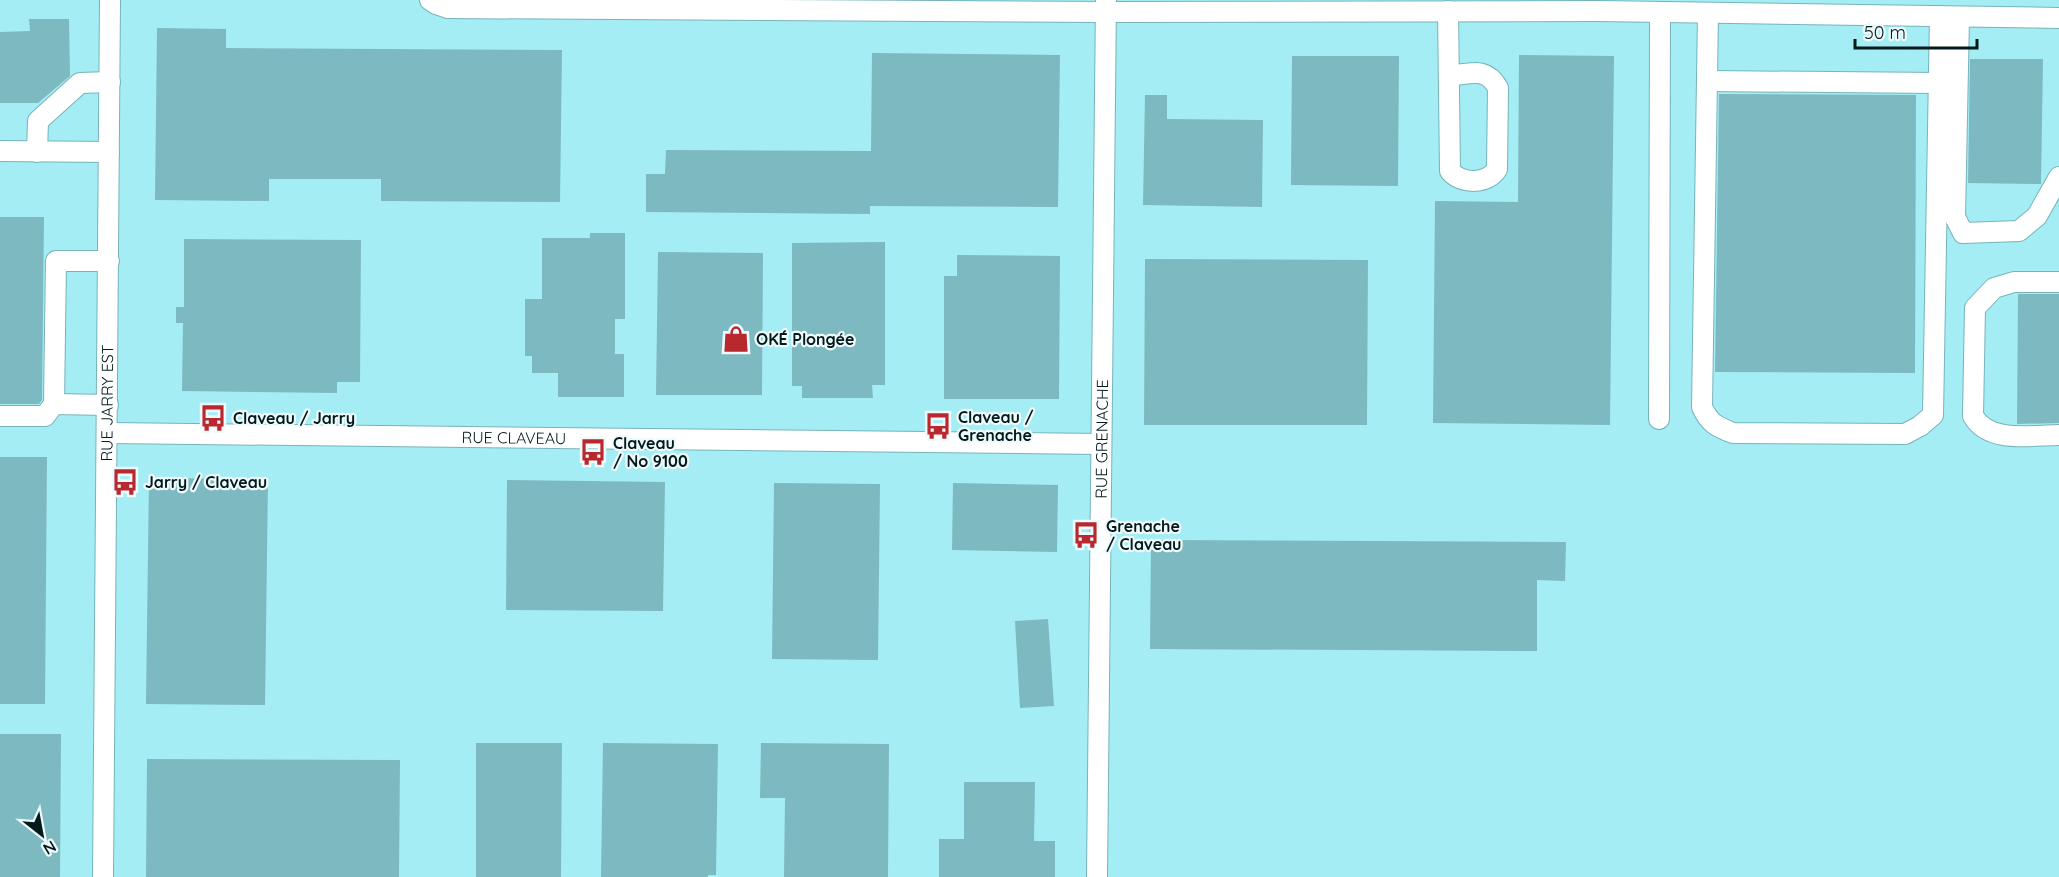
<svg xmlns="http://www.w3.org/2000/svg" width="2059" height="877" viewBox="0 0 2059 877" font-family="Quicksand,sans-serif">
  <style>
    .built { fill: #a4edf5 }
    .building { fill: #7db9c0 }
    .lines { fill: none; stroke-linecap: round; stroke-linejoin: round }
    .minor-casing { stroke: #77b4ba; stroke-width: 22 }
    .minor { stroke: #fff; stroke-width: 20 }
    .labels { text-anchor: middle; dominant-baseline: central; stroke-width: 4.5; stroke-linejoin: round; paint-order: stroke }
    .poi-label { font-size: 16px; font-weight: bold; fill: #021a1c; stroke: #eefafb; text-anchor: start }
    .street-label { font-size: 16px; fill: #021a1c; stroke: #eefafb }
  </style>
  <rect width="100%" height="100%" fill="#b9f7fe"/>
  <rect class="built" x="0" y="0" width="2059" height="877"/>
  <g class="building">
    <path d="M29,19H69L70,76L38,103H0V32L30,31Z"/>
    <path d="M157,28L226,29V48L562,50L560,202L381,201V179H269V201L155,200Z"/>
    <path d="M872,53L1060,55L1058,207L870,206V214L646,212V174H665L666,150L871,151Z"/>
    <path d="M1519,55L1614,56L1610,425L1433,423L1435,201L1518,202Z"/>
    <path d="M1292,56H1399L1398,186L1291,185Z"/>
    <path d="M1970,59H2043L2041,184L1968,183Z"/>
    <path d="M1719,94L1916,95L1915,373L1715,372Z"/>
    <path d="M1145,95H1167V119L1263,120L1262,207L1143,205Z"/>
    <path d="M0,217H44L42,400L39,404H0Z"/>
    <path d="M590,233H625V319H615V354H624V397H558V373H532V356H525V299H542V238H590Z"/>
    <path d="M184,239L361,240L360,382H337V393L182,391L183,323H176V307H184Z"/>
    <path d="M885,242V385H872L873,398H802V386H792V243Z"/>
    <path d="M658,252L763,253L762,395H656Z"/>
    <path d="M957,255L1060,256L1059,399H944V276H957Z"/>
    <path d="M1145,259L1368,260L1367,425H1144Z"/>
    <path d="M2018,294H2059V423L2017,424Z"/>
    <path d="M0,457H47L45,704H0Z"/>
    <path d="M149,478L268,479L265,705L146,704Z"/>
    <path d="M507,480L665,482L663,611L506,610Z"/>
    <path d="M774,483L880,484L878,660L772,659Z"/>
    <path d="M953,483L1058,485L1057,552L952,550Z"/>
    <path d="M1151,540L1566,542L1565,581L1537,580V651L1150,649Z"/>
    <path d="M1048,619L1054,706L1020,708L1015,621Z"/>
    <path d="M0,734H61L60,877H0Z"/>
    <path d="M476,743H562L561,877H476Z"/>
    <path d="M603,743L718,744L716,875H708V877H601Z"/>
    <path d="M761,743L889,744L888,877H784L785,798H760Z"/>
    <path d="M147,759L400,760L399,877H146Z"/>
    <path d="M964,782H1035L1034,841H1055V877H939V839H964Z"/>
  </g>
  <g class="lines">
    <defs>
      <g id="minor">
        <path d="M430,0L436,4L448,8L1106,12L1598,11L2059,18"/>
        <path d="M1448,11L1450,171C1462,185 1488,184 1497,169L1498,88C1486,66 1470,74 1449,76"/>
        <path d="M1708,13L1702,407C1709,423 1717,427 1733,433L1905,434L1920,426L1933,415L1940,16"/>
        <path d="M1959,17L1955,217L1963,233L2019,231L2037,216L2059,177"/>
        <path d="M1707,81L1939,83"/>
        <path d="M0,151L109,152"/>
        <path d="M37,152L38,121L80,83L110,82"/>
        <path d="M2059,282H2014L1994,288L1975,308L1973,416C1989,444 2032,435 2059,435"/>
        <path d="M108,405L54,404L56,261H109"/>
        <path d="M0,416H45L54,404"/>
        <path d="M1659,419L1660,12"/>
        <path id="s1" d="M108,433L1100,444"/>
        <path id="s2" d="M103,877L110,0"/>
        <path id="s3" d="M1097,877L1106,0"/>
      </g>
    </defs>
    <use href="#minor" class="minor-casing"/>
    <use href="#minor" class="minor"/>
  </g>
  <defs>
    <symbol id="shop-bare" viewBox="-9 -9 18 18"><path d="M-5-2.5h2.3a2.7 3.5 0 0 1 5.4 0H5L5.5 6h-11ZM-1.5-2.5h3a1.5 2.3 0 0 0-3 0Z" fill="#b9282f" stroke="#eefafb" stroke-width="2.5" paint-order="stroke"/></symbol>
    <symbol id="bus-bare" viewBox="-9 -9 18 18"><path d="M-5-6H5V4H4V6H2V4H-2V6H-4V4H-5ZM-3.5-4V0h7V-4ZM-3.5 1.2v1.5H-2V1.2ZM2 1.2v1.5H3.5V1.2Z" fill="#b9282f" stroke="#eefafb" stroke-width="2.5" paint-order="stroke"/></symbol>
  </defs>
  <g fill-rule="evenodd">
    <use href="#shop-bare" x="717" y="320" width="38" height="38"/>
    <use href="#bus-bare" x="194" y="399" width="38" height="38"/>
    <use href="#bus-bare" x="919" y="407" width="38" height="38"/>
    <use href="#bus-bare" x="574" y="433" width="38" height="38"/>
    <use href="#bus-bare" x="106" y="463" width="38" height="38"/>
    <use href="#bus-bare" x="1067" y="516" width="38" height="38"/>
  </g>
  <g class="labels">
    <g class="poi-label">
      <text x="756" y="339">OKÉ Plongée</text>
      <text x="958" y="417">Claveau /<tspan x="958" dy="18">Grenache</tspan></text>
      <text x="233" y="418">Claveau / Jarry</text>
      <text x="613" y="443">Claveau<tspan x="613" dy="18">/ No 9100</tspan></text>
      <text x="145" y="482">Jarry / Claveau</text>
      <text x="1106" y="526">Grenache<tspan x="1106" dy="18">/ Claveau</tspan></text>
    </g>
    <g class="street-label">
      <text stroke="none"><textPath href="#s2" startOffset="474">RUE JARRY EST</textPath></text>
      <text stroke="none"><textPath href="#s1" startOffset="406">RUE CLAVEAU</textPath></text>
      <text stroke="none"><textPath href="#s3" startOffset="438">RUE GRENACHE</textPath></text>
    </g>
  </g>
  <g transform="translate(42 835) rotate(149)" stroke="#eefafb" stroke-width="4.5" paint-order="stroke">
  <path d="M0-4.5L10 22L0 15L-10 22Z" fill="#021a1c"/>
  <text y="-9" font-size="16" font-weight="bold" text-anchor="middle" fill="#021a1c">N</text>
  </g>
  <path d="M1855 39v9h122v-9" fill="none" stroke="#021a1c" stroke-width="3"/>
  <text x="1864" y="39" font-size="18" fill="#021a1c" stroke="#eefafb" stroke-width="4.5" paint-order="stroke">50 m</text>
</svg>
